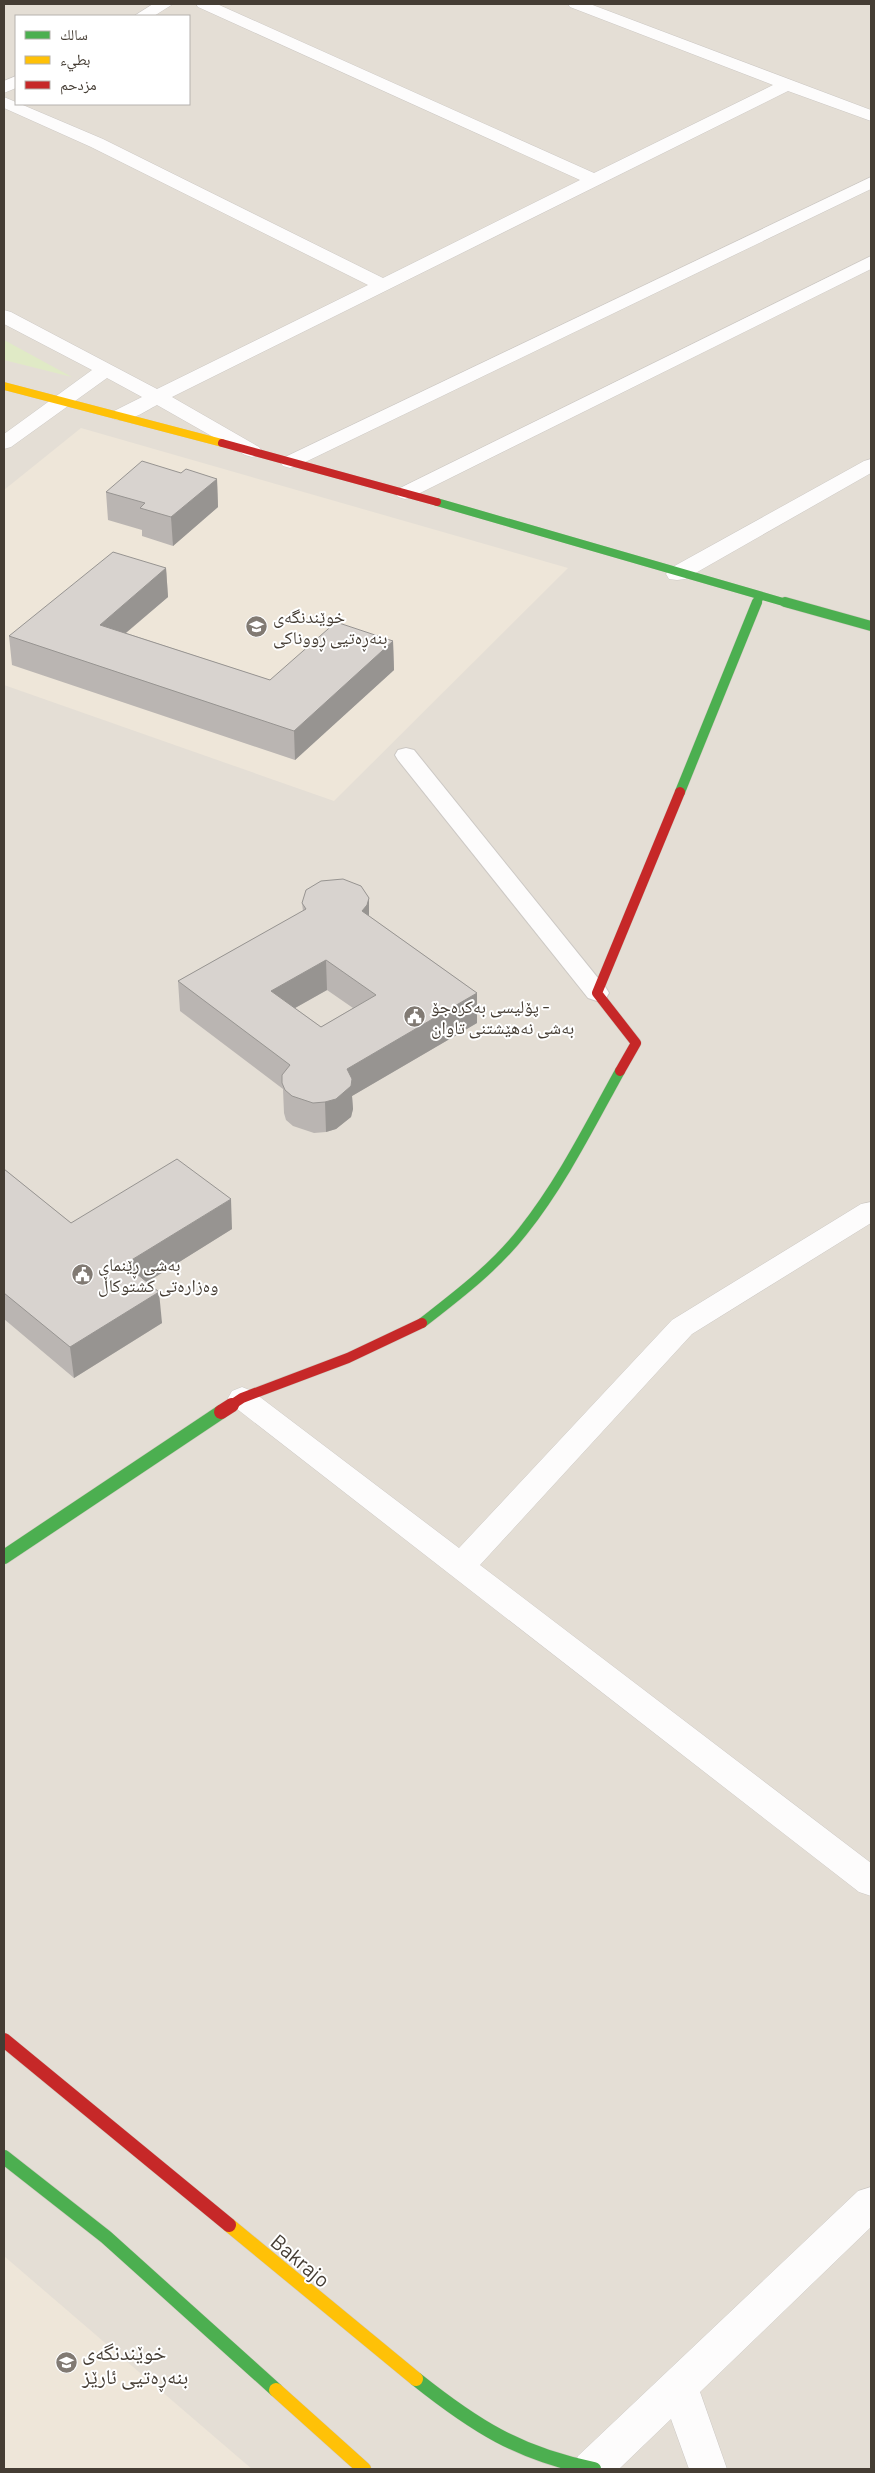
<svg xmlns="http://www.w3.org/2000/svg" width="875" height="2473" viewBox="0 0 875 2473" font-family="Barlow,'Noto Naskh Arabic',sans-serif">
  <style>
    .residential { fill: #e4ded5; fill-rule: evenodd }
    .education { fill: #eee6d9 }
    .green { fill: #e0eac6 }
    .lines { fill: none; stroke-linecap: round; stroke-linejoin: round }
    .lane-casing { stroke: #ccc8c4; stroke-width: 2 }
    .street-casing { stroke: #ccc8c4; stroke-width: 1 }
    .fast-far2-casing { stroke: #cfc9bf; stroke-width: 8 }
    .fast-far1-casing { stroke: #cfc9bf; stroke-width: 11 }
    .fast-casing { stroke: #cfc9bf; stroke-width: 15 }
    .slow-far1-casing { stroke: #cfc9bf; stroke-width: 8 }
    .slow-casing { stroke: #cfc9bf; stroke-width: 15 }
    .jam-far2-casing { stroke: #cfc9bf; stroke-width: 8 }
    .jam-far1-casing { stroke: #cfc9bf; stroke-width: 11 }
    .jam-casing { stroke: #cfc9bf; stroke-width: 15 }
    .lane { fill: #fdfcfc; fill-rule: evenodd }
    .street { fill: #fdfcfc; fill-rule: evenodd }
    .fast-far2 { stroke: #4caf50; stroke-width: 8 }
    .fast-far1 { stroke: #4caf50; stroke-width: 10 }
    .fast { stroke: #4caf50; stroke-width: 14 }
    .slow-far1 { stroke: #ffc107; stroke-width: 8 }
    .slow { stroke: #ffc107; stroke-width: 14 }
    .jam-far2 { stroke: #c62828; stroke-width: 8 }
    .jam-far1 { stroke: #c62828; stroke-width: 10 }
    .jam { stroke: #c62828; stroke-width: 14 }
    .wall { fill: #bab5b2; fill-rule: evenodd }
    .shaded-wall { fill: #979491 }
    .building { fill: #d8d3cf; stroke: #979491; fill-rule: evenodd }
    .labels { text-anchor: middle; dominant-baseline: central; stroke-width: 4; stroke-linejoin: round; paint-order: stroke }
    .poi-label { font-size: 18px; fill: #453d34; stroke: #fff; text-anchor: start }
    .near-street-label { font-size: 21px; fill: #453d34; stroke: #fff }
    .near-poi-label { font-size: 21px; fill: #453d34; stroke: #fff; text-anchor: start }
  </style>
  <rect width="100%" height="100%" fill="#f0ece8"/>
  <path class="residential" d="M4,4H871V2469H4ZM16,16H189V104H16Z"/>
  <g class="education">
    <path d="M81,428L568,568L334,801L4,685V490Z"/>
    <path d="M4,2256L252,2469H4Z"/>
  </g>
  <path class="green" d="M4,340L72,377L4,360Z"/>
  <g class="lines">
    <defs>
      <path id="lane" d="M406,748L414,750L606,988L609,993L606,998L597,1001L588,998L398,760L395,755L398,750Z"/>
      <g id="street">
        <path d="M153,4H173L154,16H134Z"/>
        <path d="M196,4H217L594,173L773,85L570,7L568,4H590L871,110V121L788,91L172,397L259,447L262,451L259,455L252,457L245,455L157,405C144,412 129,423 114,419L111,415L114,411L142,397L107,378L11,447L4,449V434L92,370L4,324V310L11,312L157,389L368,285L91,147L4,108V97L103,139L383,278L580,180L198,7Z"/>
        <path d="M16,76V88L4,93V81Z"/>
        <path d="M871,177V189L297,466L290,468L283,466L280,462L283,458Z"/>
        <path d="M871,256V269L412,497L405,499L398,497L395,493L398,489Z"/>
        <path d="M871,459V473L685,579L677,580L669,579L666,574L669,569L864,461Z"/>
        <path d="M871,1202V1223L692,1334L480,1565L871,1863V1896L859,1892L232,1405L228,1398L232,1391L242,1387L252,1391L459,1548L672,1320L861,1204Z"/>
        <path d="M871,2187V2227L700,2392L727,2469H689L671,2419L619,2469H573L578,2456L858,2191Z"/>
      </g>
      <g id="fast-far2">
        <path d="M437,502L790,604"/>
        <path d="M757,604L759,598"/>
      </g>
      <g id="fast-far1">
        <path d="M785,602L871,626"/>
        <path d="M680,792L757,602"/>
        <path d="M422,1323C458,1295 495,1267 523,1231C562,1182 590,1125 620,1071"/>
      </g>
      <g id="fast">
        <path d="M4,1557L221,1412"/>
        <path d="M4,2157L106,2237L276,2390"/>
        <path d="M416,2379C475,2426 519,2454 594,2469"/>
      </g>
      <path id="slow-far1" d="M4,386L222,443"/>
      <g id="slow">
        <path d="M229,2225L416,2379"/>
        <path d="M276,2390L364,2469"/>
      </g>
      <path id="jam-far2" d="M222,443L437,502"/>
      <g id="jam-far1">
        <path d="M620,1071L636,1043L597,993L680,792"/>
        <path d="M230,1406L242,1398L348,1358L422,1323"/>
      </g>
      <g id="jam">
        <path d="M221,1412L232,1405"/>
        <path d="M4,2040L229,2225"/>
      </g>
    </defs>
    <use href="#lane" class="lane-casing"/>
    <use href="#street" class="street-casing"/>
    <use href="#fast-far2" class="fast-far2-casing"/>
    <use href="#fast-far1" class="fast-far1-casing"/>
    <use href="#fast" class="fast-casing"/>
    <use href="#slow-far1" class="slow-far1-casing"/>
    <use href="#slow" class="slow-casing"/>
    <use href="#jam-far2" class="jam-far2-casing"/>
    <use href="#jam-far1" class="jam-far1-casing"/>
    <use href="#jam" class="jam-casing"/>
    <use href="#lane" class="lane"/>
    <use href="#street" class="street"/>
    <use href="#fast-far2" class="fast-far2"/>
    <use href="#fast-far1" class="fast-far1"/>
    <use href="#fast" class="fast"/>
    <use href="#slow-far1" class="slow-far1"/>
    <use href="#slow" class="slow"/>
    <use href="#jam-far2" class="jam-far2"/>
    <use href="#jam-far1" class="jam-far1"/>
    <use href="#jam" class="jam"/>
  </g>
  <g class="wall">
    <path d="M181,473L217,479L218,507L173,546L142,536V530L108,520L106,492Z"/>
    <path d="M166,568L168,597L126,633L270,680L393,641L394,670L295,760L12,665L9,636Z"/>
    <path d="M302,903L369,916L477,993V1023L352,1096L353,1109L351,1117L336,1129L326,1132L314,1133L293,1126L286,1120L284,1113L283,1089L180,1011L178,981L303,911ZM327,990L353,1008L321,1027L295,1008Z"/>
    <path d="M4,1169L71,1223L232,1229L147,1282L162,1323L74,1378L4,1319Z"/>
  </g>
  <g class="shaded-wall">
    <path d="M217,479L218,507L173,546L171,517Z"/>
    <path d="M166,568L168,597L102,653L100,625Z"/>
    <path d="M393,641L394,670L295,760L294,731Z"/>
    <path d="M369,898V928L362,911Z"/>
    <path d="M326,960L327,990L272,1021L271,991Z"/>
    <path d="M477,993V1023L352,1096L353,1109L351,1117L336,1129L326,1132L325,1102L347,1069Z"/>
    <path d="M231,1199L232,1229L128,1294L125,1264Z"/>
    <path d="M159,1292L162,1323L74,1378L70,1347Z"/>
  </g>
  <g class="building">
    <path d="M142,461L181,473L186,469L217,479L171,517L140,508L145,503L106,492Z"/>
    <path d="M113,552L166,568L100,625L270,680L336,622L393,641L294,731L9,636Z"/>
    <path d="M343,879L361,886L369,898L367,905L362,911L477,993L347,1069L352,1079L351,1086L336,1099L325,1102L313,1103L292,1096L285,1090L282,1083V1075L290,1065L178,981L306,909L302,903L306,890L321,881ZM326,960L376,995L321,1027L271,991Z"/>
    <path d="M177,1159L231,1199L125,1264L159,1292L70,1347L4,1293V1169L71,1223Z"/>
  </g>
  <defs>
    <symbol id="school-disc" viewBox="-11 -11 22 22"><circle r="9.5" fill="#817a73" stroke="#fff"/><path d="M0-5L7-2L0 1L-7-2ZM-4 1L0 2.5L4 1V4Q0 6-4 4Z" fill="#fff"/></symbol>
    <symbol id="civic-disc" viewBox="-11 -11 22 22"><circle r="9.5" fill="#817a73" stroke="#fff"/><path d="M-.6-6.5H3V-4.5H.6V-3L4-1V1h2V6H-6V1h2V-1L-.6-3ZM-1.2 2.5V6h2.4V2.5Z" fill="#fff"/></symbol>
  </defs>
  <g fill-rule="evenodd">
    <use href="#school-disc" x="244" y="614" width="25" height="25"/>
    <use href="#civic-disc" x="402" y="1004" width="25" height="25"/>
    <use href="#civic-disc" x="70" y="1262" width="25" height="25"/>
    <use href="#school-disc" x="54" y="2350" width="25" height="25"/>
  </g>
  <g class="labels">
    <g class="poi-label">
      <text x="273" y="616">خوێندنگەی<tspan x="273" dy="21">بنەڕەتیی ڕووناکی</tspan></text>
      <text x="431" y="1006">پۆلیسی بەکرەجۆ -<tspan x="431" dy="21">بەشی نەهێشتنی تاوان</tspan></text>
      <text x="98" y="1264">بەشی ڕێنمای<tspan x="98" dy="21">وەزارەتی کشتوکاڵ</tspan></text>
    </g>
    <g class="near-street-label">
      <text transform="translate(301 2260) rotate(40)">Bakrajo</text>
    </g>
    <g class="near-poi-label">
      <text x="82" y="2351">خوێندنگەی<tspan x="82" dy="24">بنەڕەتیی ئارێز</tspan></text>
    </g>
  </g>
  <rect width="875" height="2473" fill="none" stroke="#453d34" stroke-width="10"/>
  <rect x="15" y="15" width="175" height="90" fill="#ffffff" stroke="#b5b1ae"/>
  <rect x="25" y="31" width="25" height="8" fill="#4caf50" stroke="#b5b1ae"/>
  <text x="60" y="40" font-size="15" fill="#453d34">سالك</text>
  <rect x="25" y="56" width="25" height="8" fill="#ffc107" stroke="#b5b1ae"/>
  <text x="60" y="65" font-size="15" fill="#453d34">بطيء</text>
  <rect x="25" y="81" width="25" height="8" fill="#c62828" stroke="#b5b1ae"/>
  <text x="60" y="90" font-size="15" fill="#453d34">مزدحم</text>
</svg>
